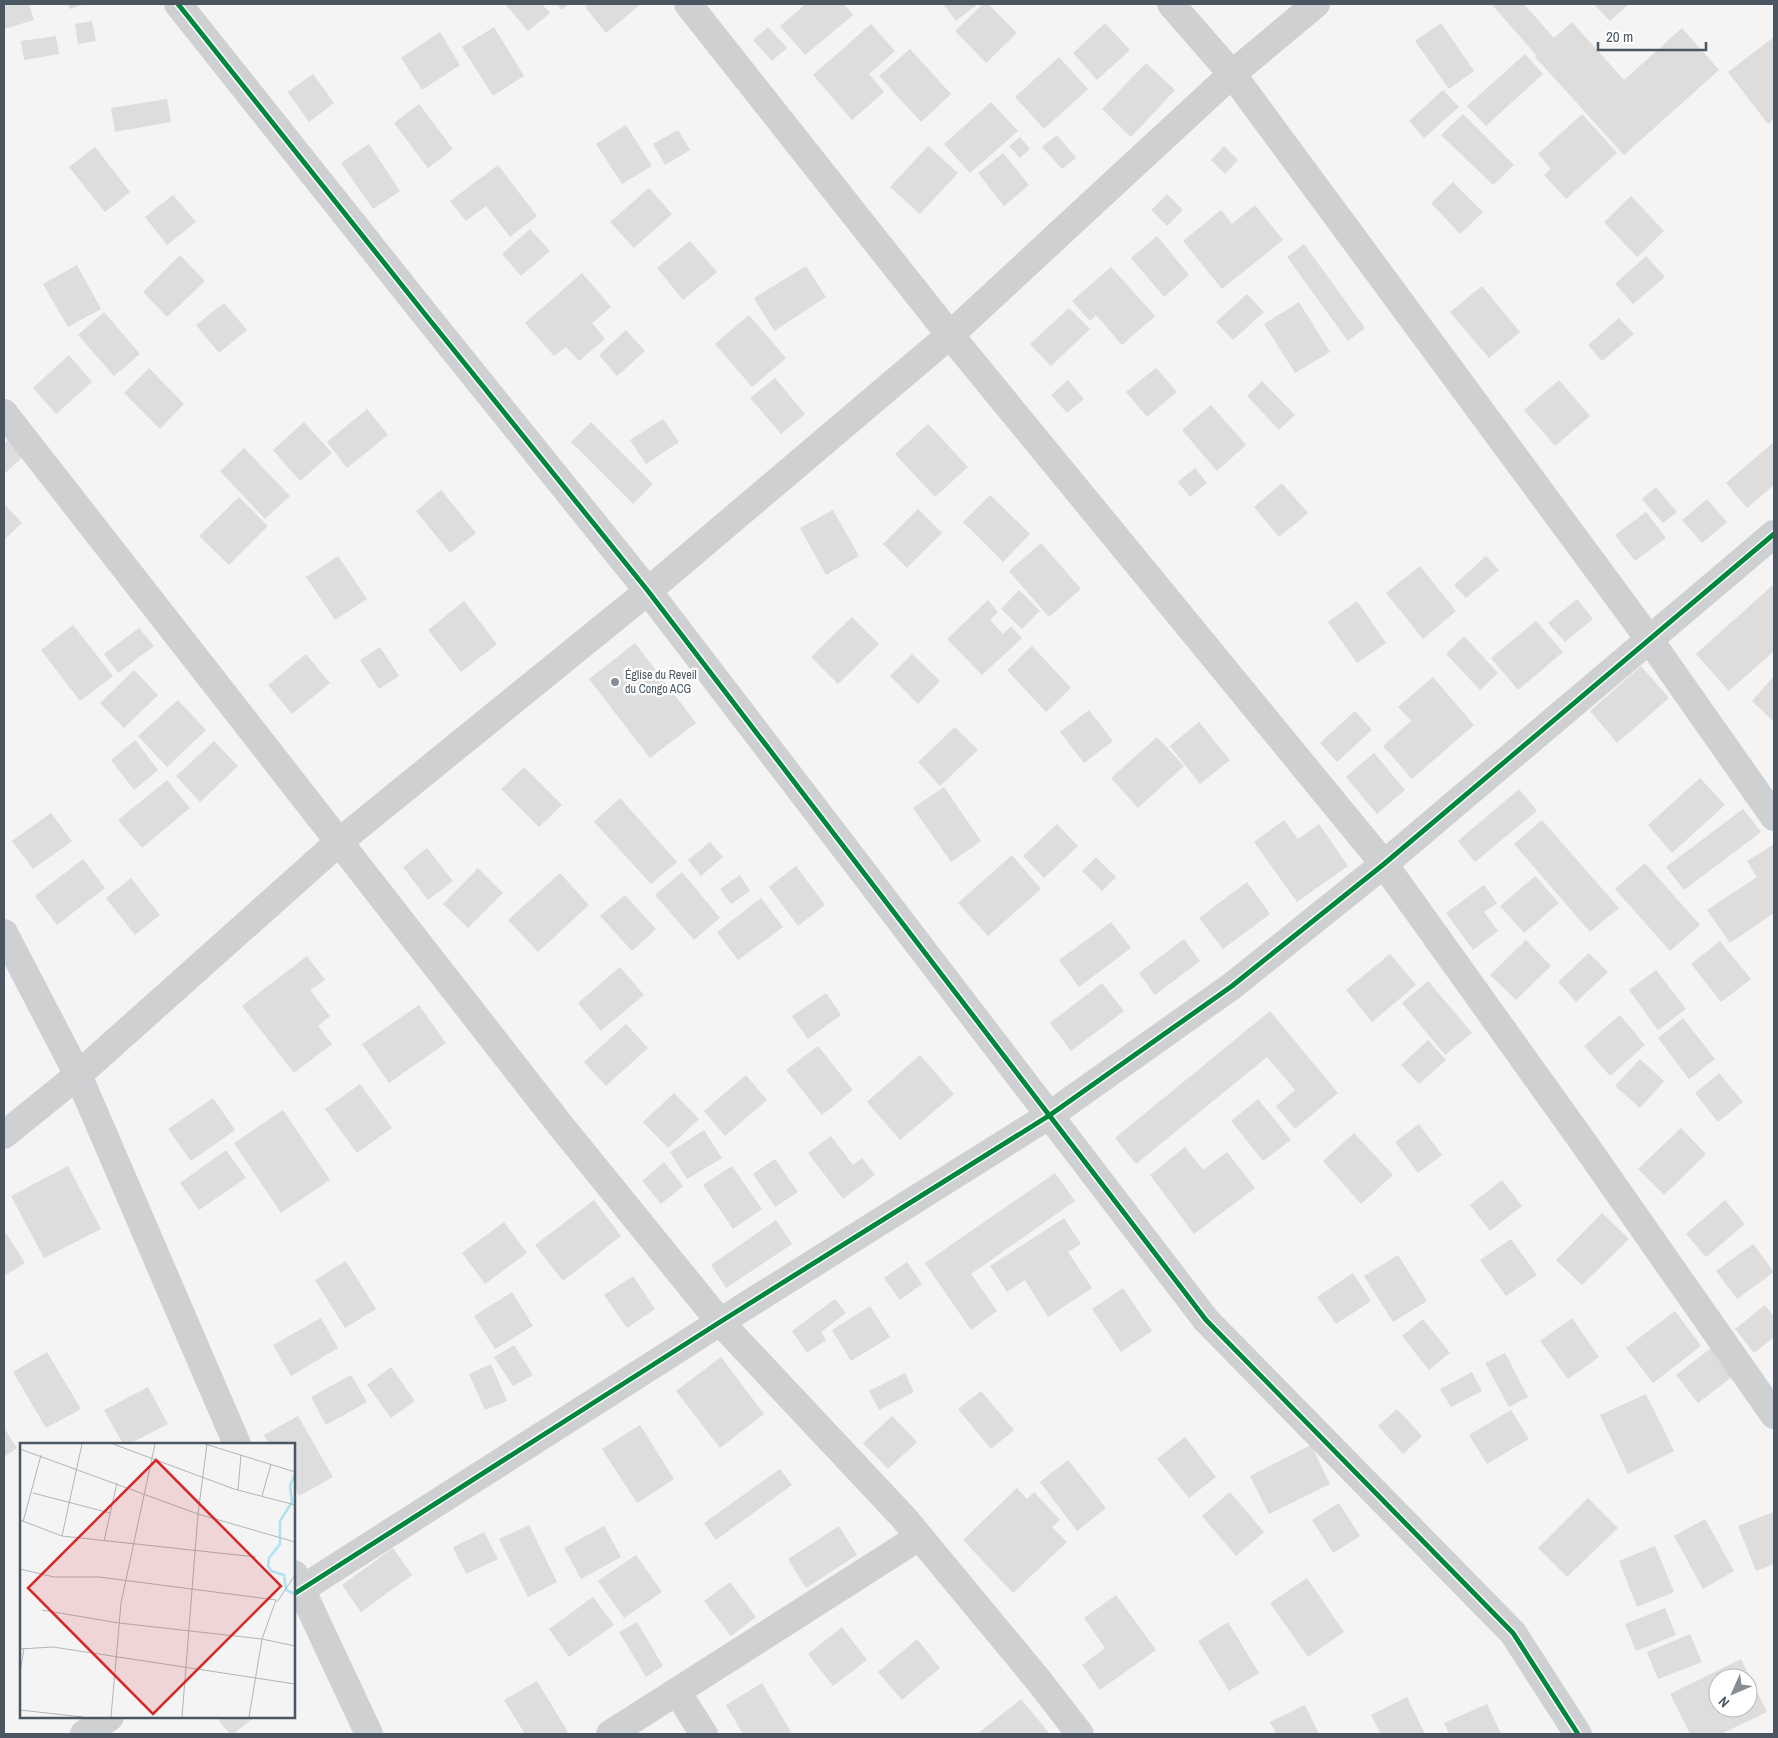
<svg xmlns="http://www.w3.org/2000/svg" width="1778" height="1738" viewBox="0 0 1778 1738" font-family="'Archivo Narrow',sans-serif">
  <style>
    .building { fill: #ddddde; fill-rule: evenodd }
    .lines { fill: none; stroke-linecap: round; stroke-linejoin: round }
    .minor { stroke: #ced0d2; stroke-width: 28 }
    .cycleway-casing { stroke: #fff; stroke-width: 8 }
    .cycleway { stroke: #00873e; stroke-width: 5 }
    .poi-dot { fill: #868d94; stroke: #fff; stroke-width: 2 }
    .labels { text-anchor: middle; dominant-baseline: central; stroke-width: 4.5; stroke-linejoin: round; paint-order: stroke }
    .poi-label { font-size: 12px; fill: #4a5661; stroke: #fff; text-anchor: start }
    .inset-river { fill: none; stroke: #aee2f0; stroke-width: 2.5 }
    .inset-road { fill: none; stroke: #b0b5b9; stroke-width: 1 }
    .view { fill: #d62828; fill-opacity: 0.15; stroke: #d62828; stroke-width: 2.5 }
    .inset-edge { fill: none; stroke: #4a5661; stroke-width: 2.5 }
  </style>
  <rect width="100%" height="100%" fill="#f4f4f4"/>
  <g class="building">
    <path d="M4,4H29L34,20L4,29Z"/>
    <path d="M68,4H85L70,9Z"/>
    <path d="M505,4H542L550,13L528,31Z"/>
    <path d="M557,4H570L561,10Z"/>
    <path d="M589,4H641L606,33L585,7Z"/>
    <path d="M806,4H844L853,15L805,55L780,26Z"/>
    <path d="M943,4H978L956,21Z"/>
    <path d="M983,4H988L1017,33L986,63L955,31Z"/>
    <path d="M1496,4H1524L1554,38L1572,22L1624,80L1682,28L1719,70L1624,155L1535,57L1537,56L1493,6Z"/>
    <path d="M1594,4H1629L1610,21Z"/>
    <path d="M92,21L96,41L78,44L75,24Z"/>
    <path d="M1105,23L1130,50L1097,80L1073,53Z"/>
    <path d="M1441,23L1474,71L1449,89L1415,41Z"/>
    <path d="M871,24L895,51L869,74L884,92L852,120L813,75Z"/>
    <path d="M494,27L524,76L493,96L462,47Z"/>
    <path d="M768,27L787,48L772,61L753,40Z"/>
    <path d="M440,32L460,65L422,90L401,58Z"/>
    <path d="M56,36L59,54L24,60L21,41Z"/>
    <path d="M1774,37V119L1768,124L1728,72Z"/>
    <path d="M910,49L951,94L921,122L879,76Z"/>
    <path d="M1525,54L1543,74L1486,126L1467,106Z"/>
    <path d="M1059,57L1088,89L1044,129L1015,97Z"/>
    <path d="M1146,63L1175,90L1131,137L1102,109Z"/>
    <path d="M313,74L334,103L309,122L288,92Z"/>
    <path d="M1443,90L1459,107L1424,138L1409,121Z"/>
    <path d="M167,99L171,122L115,132L111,108Z"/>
    <path d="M991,102L1018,131L970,173L944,144Z"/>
    <path d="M419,104L453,149L428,168L394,123Z"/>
    <path d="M1463,114L1514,165L1493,185L1441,135Z"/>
    <path d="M1582,114L1617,153L1566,199L1544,175L1551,169L1538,154Z"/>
    <path d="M626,125L652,166L622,184L596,144Z"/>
    <path d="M678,130L690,150L665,165L653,144Z"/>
    <path d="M1057,135L1076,158L1062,169L1042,147Z"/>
    <path d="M1020,137L1030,149L1020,158L1009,146Z"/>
    <path d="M369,144L400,191L373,209L341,163Z"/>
    <path d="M928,146L958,173L920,214L890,187Z"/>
    <path d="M1224,146L1238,160L1225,174L1211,160Z"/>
    <path d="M95,147L130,192L105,212L69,167Z"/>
    <path d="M1003,153L1029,185L1004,206L978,173Z"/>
    <path d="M498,165L537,216L510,237L486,206L466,221L450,201Z"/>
    <path d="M1453,182L1483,212L1460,234L1431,203Z"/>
    <path d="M649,188L672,214L634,248L610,222Z"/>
    <path d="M1167,194L1183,210L1167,226L1151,210Z"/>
    <path d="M173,195L196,222L167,245L145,217Z"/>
    <path d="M1631,196L1664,231L1637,257L1604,222Z"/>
    <path d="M1255,205L1283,240L1222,289L1183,241L1221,210L1232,224Z"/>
    <path d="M530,229L550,251L521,276L502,254Z"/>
    <path d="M1157,236L1189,275L1164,297L1131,258Z"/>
    <path d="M690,241L717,272L683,300L657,268Z"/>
    <path d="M1304,244L1365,328L1348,341L1287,257Z"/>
    <path d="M180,255L205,281L167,317L143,292Z"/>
    <path d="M1646,256L1665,277L1633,304L1615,284Z"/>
    <path d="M77,265L101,309L68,327L43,284Z"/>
    <path d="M806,266L826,297L774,331L754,298Z"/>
    <path d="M1111,267L1155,316L1122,345L1096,315L1090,321L1072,301Z"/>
    <path d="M582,273L611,307L592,323L605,339L579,361L566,347L554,356L525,323Z"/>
    <path d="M1482,286L1520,332L1489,358L1450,312Z"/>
    <path d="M1247,294L1264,312L1233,340L1216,322Z"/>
    <path d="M1299,302L1330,352L1295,373L1264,324Z"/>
    <path d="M224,303L247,330L219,353L196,325Z"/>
    <path d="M1069,308L1090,329L1051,366L1030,344Z"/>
    <path d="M104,312L140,354L114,376L78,335Z"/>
    <path d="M749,315L786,358L752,387L715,344Z"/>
    <path d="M1619,318L1634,334L1602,361L1588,345Z"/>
    <path d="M626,330L645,351L617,376L599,355Z"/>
    <path d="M69,355L92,382L56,414L33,388Z"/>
    <path d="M149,368L184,404L160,429L124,393Z"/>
    <path d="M1156,368L1177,392L1147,417L1126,392Z"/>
    <path d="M775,378L805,414L781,434L750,398Z"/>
    <path d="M1068,380L1084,399L1067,413L1051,395Z"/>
    <path d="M1559,380L1590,416L1555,446L1524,410Z"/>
    <path d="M1262,381L1295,415L1279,430L1247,396Z"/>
    <path d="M1211,405L1246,445L1217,471L1182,430Z"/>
    <path d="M367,409L388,435L347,468L327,442Z"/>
    <path d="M663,419L679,442L646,464L630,440Z"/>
    <path d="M304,422L332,453L300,481L273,450Z"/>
    <path d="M591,422L653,484L633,504L571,442Z"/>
    <path d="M928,424L968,467L935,497L895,454Z"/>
    <path d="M8,440L23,457L4,474V444Z"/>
    <path d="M1774,442V485L1747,508L1726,483Z"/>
    <path d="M244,448L290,496L265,519L220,471Z"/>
    <path d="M1195,468L1207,483L1190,497L1178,482Z"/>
    <path d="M1282,483L1308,513L1279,537L1254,507Z"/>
    <path d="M1656,487L1677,512L1663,523L1642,499Z"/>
    <path d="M441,490L476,533L450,553L416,511Z"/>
    <path d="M990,495L1030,534L1003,562L963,522Z"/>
    <path d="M239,497L268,526L229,565L199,536Z"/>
    <path d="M1707,499L1727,522L1702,543L1682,520Z"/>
    <path d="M4,504L22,523L4,540Z"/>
    <path d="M918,509L942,533L907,568L883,544Z"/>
    <path d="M833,510L859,556L826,575L800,528Z"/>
    <path d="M1646,512L1666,538L1635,561L1615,535Z"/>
    <path d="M1041,543L1081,589L1049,617L1009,571Z"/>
    <path d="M338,556L367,599L335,620L306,577Z"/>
    <path d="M1486,556L1499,570L1466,598L1454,585Z"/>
    <path d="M1420,566L1456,611L1423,639L1386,593Z"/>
    <path d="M1774,584V631L1772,633L1774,636V651L1729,691L1696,654Z"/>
    <path d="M1019,590L1040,611L1022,629L1001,609Z"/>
    <path d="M1577,599L1593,619L1565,642L1548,623Z"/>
    <path d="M988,600L998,612L990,620L1003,634L1011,626L1022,638L982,675L947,639Z"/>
    <path d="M464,601L497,644L461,672L428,630Z"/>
    <path d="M1357,601L1386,643L1357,663L1328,622Z"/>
    <path d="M852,617L879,644L838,684L811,657Z"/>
    <path d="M1536,621L1563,652L1518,690L1491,658Z"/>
    <path d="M73,625L113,676L80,701L41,650Z"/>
    <path d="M139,628L154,646L118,673L104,654Z"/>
    <path d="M1464,636L1498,673L1480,690L1446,654Z"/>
    <path d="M635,643L696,723L650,758L589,679Z"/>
    <path d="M1032,646L1071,688L1046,712L1007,670Z"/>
    <path d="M380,647L399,676L379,689L360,660Z"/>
    <path d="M306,654L330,683L292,714L268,685Z"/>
    <path d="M912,654L940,681L918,704L890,676Z"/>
    <path d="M1641,666L1669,698L1617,743L1590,711Z"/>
    <path d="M134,670L158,695L124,728L100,703Z"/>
    <path d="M1774,676V722L1752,701Z"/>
    <path d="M1433,677L1474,725L1412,779L1383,746L1411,721L1398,707Z"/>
    <path d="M178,700L206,730L167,767L138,736Z"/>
    <path d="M1089,710L1113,741L1084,763L1060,732Z"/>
    <path d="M1355,711L1372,730L1337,762L1320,743Z"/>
    <path d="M1199,722L1230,760L1200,784L1170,746Z"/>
    <path d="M955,727L978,750L940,786L918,762Z"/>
    <path d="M1157,737L1184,766L1138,808L1111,778Z"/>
    <path d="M135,740L158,770L134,790L111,760Z"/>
    <path d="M214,741L238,766L200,802L176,776Z"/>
    <path d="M1374,753L1405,790L1377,814L1346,777Z"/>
    <path d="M524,767L562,805L539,827L501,789Z"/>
    <path d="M1700,778L1725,805L1672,853L1648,825Z"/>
    <path d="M167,780L190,808L142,848L118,820Z"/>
    <path d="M944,787L981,841L951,862L913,808Z"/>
    <path d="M1519,789L1537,811L1475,862L1458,841Z"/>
    <path d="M620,798L677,862L651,884L594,822Z"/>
    <path d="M1743,809L1761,832L1684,890L1666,867Z"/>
    <path d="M51,813L72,841L33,869L12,841Z"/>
    <path d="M1284,820L1298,839L1319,824L1348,866L1297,902L1254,842Z"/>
    <path d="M1542,820L1619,908L1590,932L1514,844Z"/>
    <path d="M1057,824L1078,846L1044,878L1023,856Z"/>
    <path d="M710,842L723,857L701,876L688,860Z"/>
    <path d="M1774,844V913L1730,943L1707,910L1757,877L1747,861Z"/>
    <path d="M427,848L453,881L428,900L403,867Z"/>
    <path d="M1012,855L1041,889L988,936L958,903Z"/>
    <path d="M1096,857L1116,877L1102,891L1082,871Z"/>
    <path d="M83,859L105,888L57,925L35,896Z"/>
    <path d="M1645,863L1700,925L1670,951L1615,889Z"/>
    <path d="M796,866L825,905L798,926L769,887Z"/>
    <path d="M478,868L503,893L468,928L443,904Z"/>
    <path d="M682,872L720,918L694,940L655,895Z"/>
    <path d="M560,873L589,905L538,952L508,920Z"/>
    <path d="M740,875L750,891L731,904L720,889Z"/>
    <path d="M1535,876L1559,903L1524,933L1500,906Z"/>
    <path d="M131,878L160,915L135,935L106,898Z"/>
    <path d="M1247,882L1270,914L1223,949L1199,918Z"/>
    <path d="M1484,885L1497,903L1484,912L1498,931L1473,950L1446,913Z"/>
    <path d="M625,895L656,929L632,951L600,916Z"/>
    <path d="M761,898L783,927L738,960L717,932Z"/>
    <path d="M1111,922L1131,948L1079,987L1059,960Z"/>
    <path d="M1184,939L1200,961L1155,995L1139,973Z"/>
    <path d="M1526,940L1551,966L1516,1000L1490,975Z"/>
    <path d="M1720,941L1751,979L1721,1002L1691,964Z"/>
    <path d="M1589,953L1608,972L1576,1002L1558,982Z"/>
    <path d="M1390,954L1416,985L1372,1022L1346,990Z"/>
    <path d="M307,956L325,980L310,990L330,1016L318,1026L332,1044L294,1073L242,1006Z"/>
    <path d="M620,967L644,995L601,1031L578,1003Z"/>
    <path d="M1656,970L1686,1009L1658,1030L1629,990Z"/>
    <path d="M1428,981L1472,1033L1445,1055L1402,1003Z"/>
    <path d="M1102,983L1124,1011L1071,1051L1050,1023Z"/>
    <path d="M826,993L841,1015L808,1039L792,1016Z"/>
    <path d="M419,1005L446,1043L389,1083L362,1044Z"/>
    <path d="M1270,1011L1338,1093L1295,1129L1276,1106L1295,1090L1267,1057L1136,1164L1115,1138Z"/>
    <path d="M1620,1015L1645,1045L1610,1076L1584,1046Z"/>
    <path d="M1683,1018L1715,1059L1689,1079L1658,1038Z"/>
    <path d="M626,1024L648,1048L606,1086L584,1062Z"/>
    <path d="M1428,1040L1446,1060L1419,1084L1401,1065Z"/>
    <path d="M818,1046L853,1090L822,1115L786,1070Z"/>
    <path d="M920,1055L954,1094L900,1140L867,1102Z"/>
    <path d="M1640,1059L1664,1081L1640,1108L1615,1086Z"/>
    <path d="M1719,1073L1743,1102L1718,1122L1695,1093Z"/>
    <path d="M746,1075L767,1100L725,1136L704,1111Z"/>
    <path d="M360,1084L392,1128L357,1153L325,1109Z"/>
    <path d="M674,1093L699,1119L668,1148L643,1122Z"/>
    <path d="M213,1098L235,1130L191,1161L168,1129Z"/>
    <path d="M1258,1099L1291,1140L1263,1161L1231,1121Z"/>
    <path d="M283,1110L330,1180L281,1213L234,1143Z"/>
    <path d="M1419,1124L1442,1155L1418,1173L1395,1142Z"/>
    <path d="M1681,1128L1706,1154L1664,1195L1638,1169Z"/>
    <path d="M704,1130L722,1158L687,1179L670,1152Z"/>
    <path d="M1354,1133L1393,1175L1361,1204L1323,1161Z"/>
    <path d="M831,1136L853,1165L862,1158L875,1175L843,1199L808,1153Z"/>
    <path d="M1185,1147L1203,1170L1227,1152L1255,1188L1194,1234L1150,1175Z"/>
    <path d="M226,1150L246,1178L199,1210L180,1183Z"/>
    <path d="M775,1159L798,1192L775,1207L753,1174Z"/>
    <path d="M664,1162L683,1186L661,1204L642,1181Z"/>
    <path d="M68,1166L101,1229L44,1258L11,1196Z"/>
    <path d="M732,1166L762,1209L733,1229L703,1185Z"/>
    <path d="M1055,1173L1075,1201L971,1274L997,1311L971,1330L925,1263Z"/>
    <path d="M1502,1180L1522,1206L1490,1231L1470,1205Z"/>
    <path d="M594,1200L621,1236L563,1281L535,1245Z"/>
    <path d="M1725,1200L1745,1224L1706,1257L1686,1234Z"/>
    <path d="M1602,1213L1629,1239L1582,1285L1556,1260Z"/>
    <path d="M1064,1218L1081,1244L1068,1252L1092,1288L1048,1317L1025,1280L1007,1292L990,1266Z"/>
    <path d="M776,1220L792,1244L726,1288L711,1265Z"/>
    <path d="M504,1222L527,1253L485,1284L462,1253Z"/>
    <path d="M4,1230L25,1263L4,1276Z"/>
    <path d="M1511,1239L1537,1275L1506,1296L1480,1260Z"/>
    <path d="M1753,1244L1774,1272L1737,1299L1716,1271Z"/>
    <path d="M1398,1255L1427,1301L1393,1322L1364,1276Z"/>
    <path d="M346,1261L376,1309L345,1328L315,1280Z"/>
    <path d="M907,1262L922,1284L900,1300L884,1278Z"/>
    <path d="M1353,1273L1371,1301L1336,1324L1317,1297Z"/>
    <path d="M633,1276L655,1309L627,1328L604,1295Z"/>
    <path d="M1123,1288L1152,1331L1121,1352L1092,1309Z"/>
    <path d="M512,1292L533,1326L495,1349L474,1316Z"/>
    <path d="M835,1299L846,1313L821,1332L826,1340L807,1353L792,1331Z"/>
    <path d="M1765,1305L1774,1317V1337L1754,1353L1735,1329Z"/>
    <path d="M870,1306L890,1337L851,1361L832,1330Z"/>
    <path d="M1675,1311L1701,1346L1653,1383L1626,1348Z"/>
    <path d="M321,1318L338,1348L291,1376L273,1345Z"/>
    <path d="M1572,1318L1599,1357L1568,1379L1540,1341Z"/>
    <path d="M1423,1319L1450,1353L1429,1370L1402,1336Z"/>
    <path d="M514,1345L533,1375L513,1386L494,1357Z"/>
    <path d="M1715,1345L1737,1373L1698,1403L1676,1375Z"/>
    <path d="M47,1352L81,1409L46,1428L13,1372Z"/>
    <path d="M1505,1353L1528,1397L1509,1407L1485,1363Z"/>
    <path d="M721,1357L764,1414L720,1448L676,1391Z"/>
    <path d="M491,1364L507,1401L485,1410L469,1374Z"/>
    <path d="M391,1367L415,1401L391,1418L367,1385Z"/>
    <path d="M1472,1372L1482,1391L1451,1407L1440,1389Z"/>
    <path d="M905,1373L914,1392L879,1410L869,1391Z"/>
    <path d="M351,1375L367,1402L326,1425L311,1397Z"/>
    <path d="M148,1387L168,1424L129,1444H123L104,1410Z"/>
    <path d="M981,1391L1014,1430L991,1449L958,1409Z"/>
    <path d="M1646,1394L1674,1451L1628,1474L1600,1415Z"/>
    <path d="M1397,1409L1422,1436L1403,1454L1378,1426Z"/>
    <path d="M1511,1410L1529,1439L1487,1464L1469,1435Z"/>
    <path d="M298,1416L333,1477L299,1496L294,1487V1444H269L264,1435Z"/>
    <path d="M892,1416L917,1442L888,1469L863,1443Z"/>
    <path d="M640,1425L674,1479L637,1503L602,1449Z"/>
    <path d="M4,1428L17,1448L4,1457Z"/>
    <path d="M1185,1437L1216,1477L1189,1498L1157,1459Z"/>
    <path d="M1311,1445L1330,1484L1269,1514L1250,1476Z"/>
    <path d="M1068,1460L1106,1508L1077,1531L1040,1482Z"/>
    <path d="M780,1469L792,1485L716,1540L704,1523Z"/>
    <path d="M1017,1488L1027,1499L1034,1492L1060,1520L1052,1527L1067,1542L1013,1593L963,1540Z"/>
    <path d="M1230,1492L1264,1532L1236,1556L1202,1516Z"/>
    <path d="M1588,1498L1618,1528L1567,1577L1538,1548Z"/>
    <path d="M1339,1503L1360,1536L1333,1553L1312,1520Z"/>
    <path d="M1773,1512L1774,1516V1564L1756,1571L1738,1526Z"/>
    <path d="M1705,1519L1734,1571L1703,1589L1674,1536Z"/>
    <path d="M529,1525L557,1582L528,1597L499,1539Z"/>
    <path d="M604,1526L621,1557L581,1579L564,1548Z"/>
    <path d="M839,1526L857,1555L806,1588L788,1559Z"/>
    <path d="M484,1532L498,1559L466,1574L453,1547Z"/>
    <path d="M1655,1546L1674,1592L1637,1607L1619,1561Z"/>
    <path d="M393,1548L412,1575L361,1612L342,1585Z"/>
    <path d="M636,1555L662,1592L624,1618L598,1581Z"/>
    <path d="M1307,1578L1344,1632L1308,1657L1270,1603Z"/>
    <path d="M730,1582L756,1617L731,1636L704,1601Z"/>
    <path d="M1116,1595L1156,1650L1100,1690L1082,1665L1105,1648L1084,1618Z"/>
    <path d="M593,1597L614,1625L569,1657L549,1629Z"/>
    <path d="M1665,1608L1676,1635L1636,1651L1625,1624Z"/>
    <path d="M637,1622L663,1666L646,1677L619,1632Z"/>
    <path d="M1228,1622L1259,1673L1229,1691L1198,1641Z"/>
    <path d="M842,1627L867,1660L833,1686L808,1654Z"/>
    <path d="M1690,1634L1702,1662L1658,1679L1647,1652Z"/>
    <path d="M917,1639L940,1668L902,1700L878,1672Z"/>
    <path d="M1741,1659L1767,1712L1721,1734H1690L1670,1694ZM1718,1678H1748V1708H1718Z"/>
    <path d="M537,1681L568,1732L565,1734H525L504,1700Z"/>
    <path d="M762,1683L791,1732L788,1734H743L726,1705Z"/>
    <path d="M1407,1697L1425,1734H1381L1371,1715Z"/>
    <path d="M1021,1699L1050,1734H977Z"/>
    <path d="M1487,1704L1501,1734H1449L1444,1723Z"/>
    <path d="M1305,1705L1319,1734H1276L1270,1722Z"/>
    <path d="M216,1717H255L233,1734H230Z"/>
  </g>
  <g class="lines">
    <g class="minor">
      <path d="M178,4L424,313L648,591L1206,1320L1513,1633L1578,1734"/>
      <path d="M688,4L950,335L1384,864L1583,1142L1774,1415"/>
      <path d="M1171,4L1232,74L1649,639L1774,817"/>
      <path d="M4,413L561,1126L720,1322L904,1518L1039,1681L1080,1734"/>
      <path d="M4,933L78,1075L237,1444"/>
      <path d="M4,1135L78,1075L339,842L648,591L950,335L1232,74L1316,4"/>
      <path d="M294,1574L369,1734"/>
      <path d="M294,1594L720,1322L1050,1115L1232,986L1384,864L1774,534"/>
      <path d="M677,1692L704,1734"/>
      <path d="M84,1734L110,1717"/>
      <path d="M610,1734L919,1537"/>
    </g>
    <defs>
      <g id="cycleway">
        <path d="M178,4L424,313L648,591L1206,1320L1513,1633L1578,1734"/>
        <path d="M294,1594L720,1322L1050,1115L1232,986L1384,864L1774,534"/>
      </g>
    </defs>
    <use href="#cycleway" class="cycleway-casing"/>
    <use href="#cycleway" class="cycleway"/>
  </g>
  <circle class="poi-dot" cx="615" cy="682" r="5"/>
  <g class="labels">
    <g class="poi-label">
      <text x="625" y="675">Église du Reveil<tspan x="625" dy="14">du Congo ACG</tspan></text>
    </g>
  </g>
  <g transform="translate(20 1443)">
    <rect width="275" height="275" fill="#f4f4f4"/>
    <path class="inset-river" d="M275,31L270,43L272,59L260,78V101L249,115L248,123L251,128L264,132L266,147L275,151"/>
    <path class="inset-road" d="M93,1L214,46L275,62M185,1L275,29M0,6L178,71L275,99M218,47L221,12M13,50L90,70M242,53L251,21M0,77L42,93L236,114M3,79L21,12M42,93L62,1M84,98L97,40M0,126L34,134H79L256,157L242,196L229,274M257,159L275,132M22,167L99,180L242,196L275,203M0,206L33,204L275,241M0,230L4,205M0,267L63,274M91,274L101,160L135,1M162,274L178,71L187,1"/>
    <path class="view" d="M136,17L261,143L133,271L8,145Z"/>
    <rect width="275" height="275" class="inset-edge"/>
  </g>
  <rect width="1778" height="1738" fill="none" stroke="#4a5661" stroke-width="10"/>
  <g transform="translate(1733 1693) rotate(225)"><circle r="24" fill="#ffffff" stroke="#b7bbc0"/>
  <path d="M0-4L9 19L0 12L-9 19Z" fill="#868d94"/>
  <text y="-8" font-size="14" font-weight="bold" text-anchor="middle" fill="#4a5661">N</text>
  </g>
  <path d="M1598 42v8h108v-8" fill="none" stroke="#4a5661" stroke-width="2.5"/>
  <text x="1606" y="42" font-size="15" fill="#4a5661" stroke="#ffffff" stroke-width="4" paint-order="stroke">20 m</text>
</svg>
